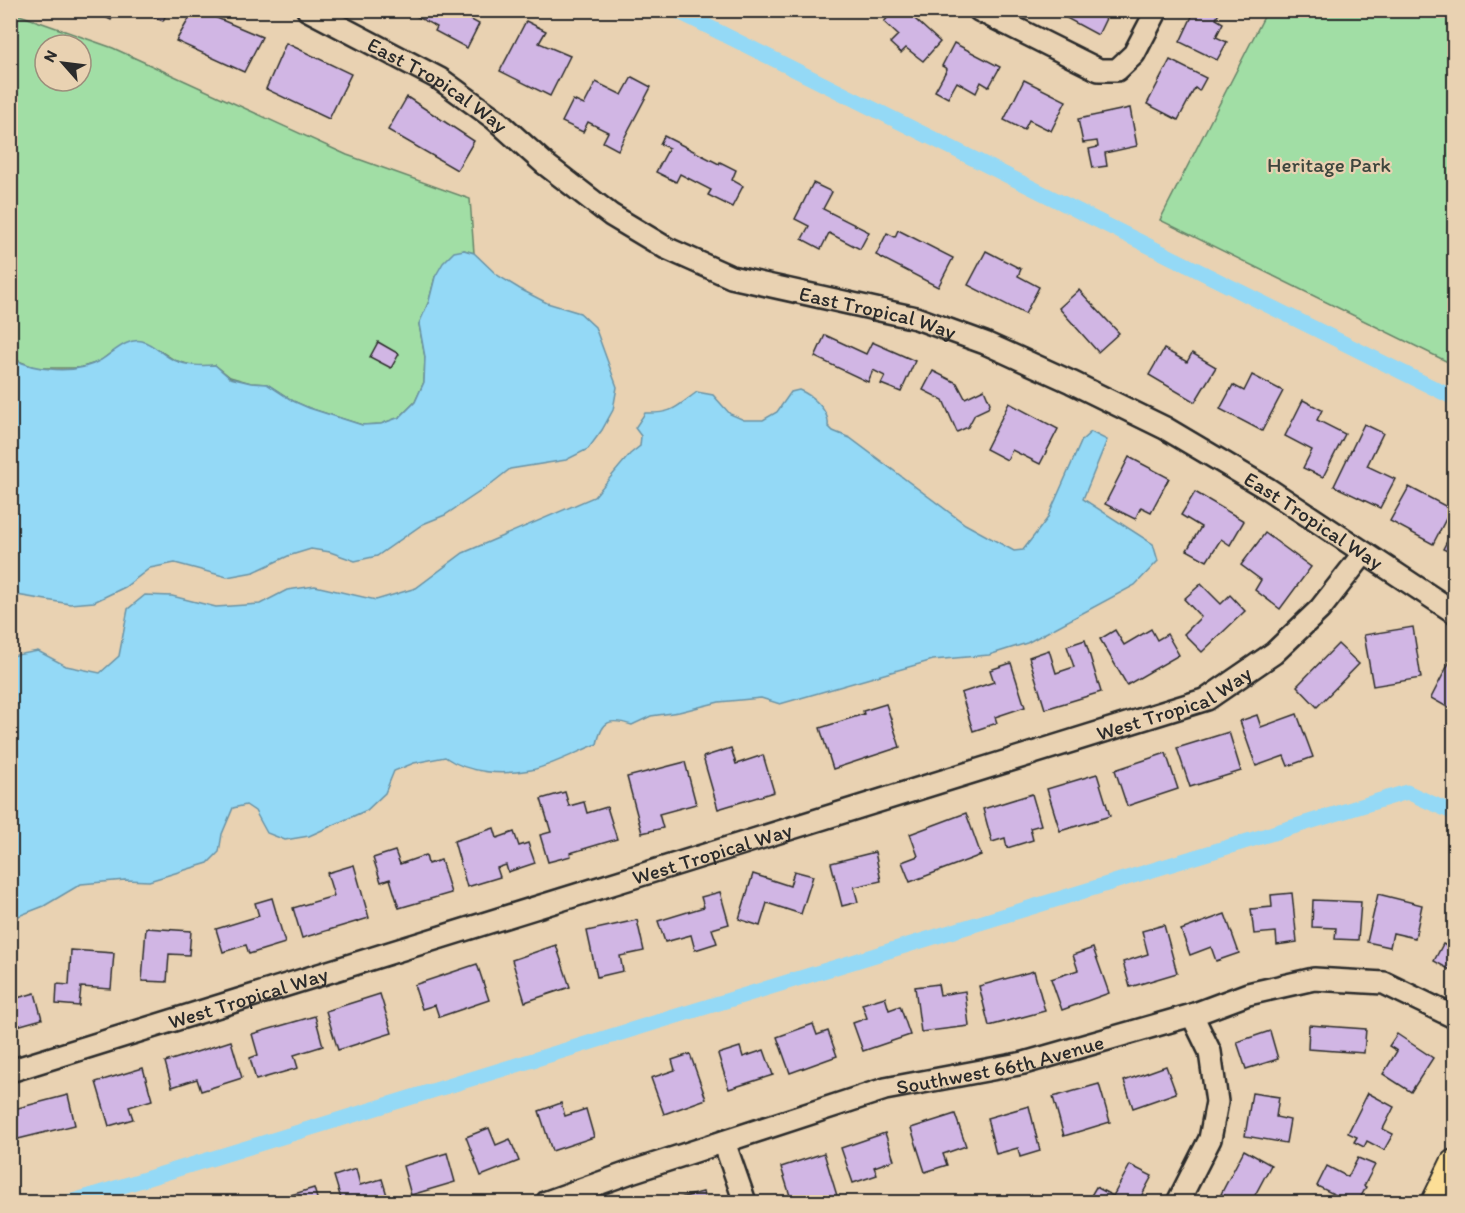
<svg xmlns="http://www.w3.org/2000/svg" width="1465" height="1213" viewBox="0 0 1465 1213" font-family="Itim,sans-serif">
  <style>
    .green { fill: #a1dea5; stroke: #668468; stroke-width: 1.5; fill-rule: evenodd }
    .water { fill: #94d9f6; stroke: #6a93a5; stroke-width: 1.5 }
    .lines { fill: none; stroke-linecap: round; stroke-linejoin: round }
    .canal { stroke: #94d9f6; stroke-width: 15 }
    .building { fill: #d1b6e4; stroke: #2b2b2b; stroke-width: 1.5 }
    .minor-casing { stroke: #2b2b2b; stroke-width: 26 }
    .major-casing { stroke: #2b2b2b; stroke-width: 30 }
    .minor { stroke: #e9d2b2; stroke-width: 21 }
    .major { stroke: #fcde96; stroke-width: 26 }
    .labels { text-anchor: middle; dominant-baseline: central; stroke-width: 4.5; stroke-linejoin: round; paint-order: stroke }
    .street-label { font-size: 21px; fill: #2b2b2b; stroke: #e9d2b2 }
    .park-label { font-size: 21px; fill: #3d463d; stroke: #e9d2b2 }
  </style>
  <rect width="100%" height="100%" fill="#e9d2b2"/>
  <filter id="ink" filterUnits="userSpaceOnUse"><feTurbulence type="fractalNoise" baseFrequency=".0167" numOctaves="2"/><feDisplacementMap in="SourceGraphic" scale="12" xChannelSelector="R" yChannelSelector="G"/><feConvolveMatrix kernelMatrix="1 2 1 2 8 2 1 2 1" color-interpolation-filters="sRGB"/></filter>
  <g filter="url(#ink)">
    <g class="green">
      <path d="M1267,11H1454V365L1160,220Z"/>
      <path d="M11,12L113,48L347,155L470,199L474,253L464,250L435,277L429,301L419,324L425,357L424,382L415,402L400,417L381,424L362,425L309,408L293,401L267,384L251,383L230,377L215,365L197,367L174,360L157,349L112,352L99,362L79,368H36L11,358ZM45,45H81V81H45Z"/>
    </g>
    <g class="water">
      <path d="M464,250L474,253L497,275L520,289L547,303L580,313L595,327L617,387L613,410L602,430L588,449L566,460L510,469L487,487L445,515L423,524L377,556L355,561L330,552L311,549L288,556L254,572L227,577L175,563L150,568L125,587L94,602L70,604L11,594V358C35,371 76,375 101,360C113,353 126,338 142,341C154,344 163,356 174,360C188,366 201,366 215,365L230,378L251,383L267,384L293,401L309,408L362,425L381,424L400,417L415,402L424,382L425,357L419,324L429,301L435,277L443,263L454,252Z"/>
      <path d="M799,390C812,395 830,411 828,426L833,431L850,438L965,524L1014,551L1023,550L1047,519L1082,440L1091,432L1107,440L1083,499L1153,544L1158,561L1135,585L1027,643L989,655L933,660L780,704L761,698L719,702L679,712L651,716L632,725C610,718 602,720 597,744C579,751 548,767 531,770C503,775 469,774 445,757L414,763L394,771L385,793L367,810L309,836L285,840L267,833L255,811L246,805L233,808L222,834L219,852L208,863L149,881L125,880L81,884L44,906L11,919V656L38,651L66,666L100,673L119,656L128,609L145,595L172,596L216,607L260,604L287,590L315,586L376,600L416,588L463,553L594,497L630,454L640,446L641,436L635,428L645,413C673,414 676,407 697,392L713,395L730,414L744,420H763L777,412L791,392Z"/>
    </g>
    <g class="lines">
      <g class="canal">
        <path d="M675,10L1454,398"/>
        <path d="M70,1202L1407,792L1454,813"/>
      </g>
    </g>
    <g class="building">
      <path d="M91,10H116L111,20Z"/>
      <path d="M138,10H168L163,21Z"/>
      <path d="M194,10H198L262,37L244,72L176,41Z"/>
      <path d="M411,10H453L479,24L467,48L435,31L437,27L410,13Z"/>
      <path d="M894,10H905L940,42L923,61L906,48L901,53L890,43L898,35L884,22Z"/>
      <path d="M1061,10H1110L1098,35L1059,14Z"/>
      <path d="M1195,10H1215L1219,13L1216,19L1223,23L1216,37L1227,42L1217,60L1180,42Z"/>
      <path d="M526,21L546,31L539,43L570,56L550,96L500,71Z"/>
      <path d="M286,43L351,74L329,119L266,89Z"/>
      <path d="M954,43L1000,67L989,87L981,82L976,93L957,82L948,98L935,91L947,69L942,66Z"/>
      <path d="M1170,60L1206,78L1199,91L1195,88L1178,120L1147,104Z"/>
      <path d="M632,77L651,87L618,150L603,142L608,132L588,122L583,132L562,122L573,100L584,105L596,82L622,95Z"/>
      <path d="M1024,80L1066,101L1051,131L1029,120L1024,130L1004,120Z"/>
      <path d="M407,97L474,141L457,170L388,130Z"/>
      <path d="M1130,108L1137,146L1105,153L1107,166L1093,168L1089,149L1098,147L1097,141L1083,143L1078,119Z"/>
      <path d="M664,136L719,164L720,162L736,170L732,180L743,186L732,207L708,195L711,190L680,174L676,182L656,172L669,148L660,144Z"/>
      <path d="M813,183L832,192L823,209L869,232L860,249L829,233L821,249L802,239L809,226L795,219Z"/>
      <path d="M898,230L953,258L938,287L876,255L887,233L895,237Z"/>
      <path d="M986,251L1021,269L1018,276L1039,287L1025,314L968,285Z"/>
      <path d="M1079,290L1119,333L1098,352L1059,308Z"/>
      <path d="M825,335L866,354L872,342L915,361L901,392L881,384L885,376L873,370L868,382L815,357Z"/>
      <path d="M378,342L399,354L391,368L370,357Z"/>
      <path d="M1164,349L1187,362L1192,353L1216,367L1195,402L1149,375Z"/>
      <path d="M933,371L957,383L965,398L984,389L990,403L988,408L975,414L968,427L957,432L943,400L923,390Z"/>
      <path d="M1252,375L1283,391L1262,431L1220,409L1233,385L1244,391Z"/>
      <path d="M1303,400L1322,410L1317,420L1345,434L1323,477L1303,468L1312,450L1285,436Z"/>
      <path d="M1009,403L1058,429L1040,464L1012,450L1007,460L986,449Z"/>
      <path d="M1364,424L1383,433L1367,466L1395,479L1380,508L1334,486Z"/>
      <path d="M1129,457L1169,478L1151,512L1141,507L1135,519L1105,504Z"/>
      <path d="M1409,487L1451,509L1433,544L1390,521Z"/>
      <path d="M1195,492L1244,521L1230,545L1221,539L1207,561L1187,550L1201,527L1181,515Z"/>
      <path d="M1454,528V554L1443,549Z"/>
      <path d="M1265,533L1311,567L1280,609L1255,590L1261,580L1241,565Z"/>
      <path d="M1201,584L1221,604L1230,595L1245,611L1202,652L1184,634L1201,617L1184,599Z"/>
      <path d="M1413,627L1421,678L1373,686L1364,635Z"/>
      <path d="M1151,629L1157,640L1167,634L1179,655L1127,685L1100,639L1115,630L1124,645Z"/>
      <path d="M1085,640L1101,692L1045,709L1029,657L1049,650L1056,673L1074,667L1067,646Z"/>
      <path d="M1338,644L1359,664L1317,707L1297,686Z"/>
      <path d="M1451,659L1454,661V711L1431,698Z"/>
      <path d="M1011,663L1025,707L995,717L997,723L973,731L961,693L994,682L990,670Z"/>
      <path d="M886,704L900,747L833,769L820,728L864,714L863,711Z"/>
      <path d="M1297,714L1313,757L1288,766L1284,756L1256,766L1240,721L1257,715L1261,727Z"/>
      <path d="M1229,732L1241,771L1190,787L1177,748Z"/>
      <path d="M731,748L736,764L763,755L774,792L718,809L703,757Z"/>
      <path d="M1166,753L1178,789L1127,806L1115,770Z"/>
      <path d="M685,762L696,804L659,814L663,828L642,833L627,777Z"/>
      <path d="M1097,774L1110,816L1060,831L1047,789Z"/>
      <path d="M565,792L569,806L584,802L587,813L607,807L617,839L570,853L571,856L548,862L540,835L551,832L541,799Z"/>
      <path d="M1032,794L1041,825L1030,828L1033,840L1007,848L1005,838L992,842L983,809Z"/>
      <path d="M966,813L981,855L910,882L902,862L918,856L910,834Z"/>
      <path d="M494,828L497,838L514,832L519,846L528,843L535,863L508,872L506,865L497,868L500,877L467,887L454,841Z"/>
      <path d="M395,851L400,864L426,855L428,864L441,860L451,893L399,908L390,879L381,882L373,858Z"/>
      <path d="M875,852L881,881L854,887L858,902L842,906L831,863Z"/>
      <path d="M354,865L369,918L302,938L293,908L334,896L327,873Z"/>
      <path d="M794,871L813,876L801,914L767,903L760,926L739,919L753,874L790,886Z"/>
      <path d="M720,892L729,924L712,929L717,943L695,950L691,935L665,942L658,921L704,907L701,897Z"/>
      <path d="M1292,893L1297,942L1277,945L1276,932L1254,934L1251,909L1272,907L1271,895Z"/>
      <path d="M1378,894L1422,905L1415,938L1393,933L1390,947L1367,942Z"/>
      <path d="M272,898L285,943L249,954L246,945L223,952L216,929L259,916L255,903Z"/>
      <path d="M1313,900L1361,902L1358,940L1335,939L1336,928L1312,927Z"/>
      <path d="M1225,914L1239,953L1216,961L1211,947L1190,955L1181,930Z"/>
      <path d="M637,920L644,951L620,956L623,971L597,977L587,931Z"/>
      <path d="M1164,925L1177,973L1130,987L1123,962L1148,954L1142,931Z"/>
      <path d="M146,928L191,931L189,955L169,954L167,982L142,981Z"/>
      <path d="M1443,944L1453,949L1454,946V972L1434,961Z"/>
      <path d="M556,945L570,987L525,1002L512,960Z"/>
      <path d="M1093,948L1109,993L1062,1010L1051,979L1078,970L1073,955Z"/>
      <path d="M71,950L114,953L111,989L81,987L79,1006L56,1004L57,984L69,985Z"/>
      <path d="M477,964L489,1000L439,1017L435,1005L422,1009L414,985Z"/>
      <path d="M1034,971L1045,1011L989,1026L979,986Z"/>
      <path d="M938,984L940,995L965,991L969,1026L921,1032L915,987Z"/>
      <path d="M35,993L42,1019L10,1028V1000Z"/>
      <path d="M380,994L392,1033L338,1050L326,1011Z"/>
      <path d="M885,997L889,1010L900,1006L910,1035L863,1051L853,1023L867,1018L862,1004Z"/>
      <path d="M315,1016L323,1046L294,1055L298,1068L256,1080L250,1058L258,1055L252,1034Z"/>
      <path d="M813,1024L817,1035L828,1031L837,1056L790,1073L777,1037Z"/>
      <path d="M1309,1025L1366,1029L1364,1053L1308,1049Z"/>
      <path d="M1270,1031L1278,1059L1246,1069L1237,1042Z"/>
      <path d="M1397,1034L1433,1058L1411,1092L1383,1074L1397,1051L1389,1046Z"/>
      <path d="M231,1041L242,1078L201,1091L197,1079L172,1087L165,1062Z"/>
      <path d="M740,1047L743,1057L764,1050L773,1075L729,1089L718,1054Z"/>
      <path d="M690,1054L706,1099L664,1114L651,1078L675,1070L672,1060Z"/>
      <path d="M1166,1066L1176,1093L1133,1108L1124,1081Z"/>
      <path d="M143,1068L152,1100L129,1107L133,1119L109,1126L96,1082Z"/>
      <path d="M1099,1084L1110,1122L1064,1136L1053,1097Z"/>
      <path d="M1252,1093L1279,1097L1276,1117L1290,1120L1286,1143L1245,1136Z"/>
      <path d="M1368,1093L1394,1107L1383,1129L1393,1134L1384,1150L1367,1141L1364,1147L1354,1142L1357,1137L1348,1133Z"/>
      <path d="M68,1095L75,1125L10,1141V1110Z"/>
      <path d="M561,1103L565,1116L586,1109L594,1137L552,1151L539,1111Z"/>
      <path d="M1029,1106L1040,1151L1020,1157L1018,1148L996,1154L987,1118Z"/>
      <path d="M955,1114L966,1146L943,1154L947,1165L925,1172L911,1128Z"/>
      <path d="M489,1128L496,1145L510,1139L519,1161L481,1176L466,1137Z"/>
      <path d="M885,1133L894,1160L874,1167L877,1175L853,1183L841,1148Z"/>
      <path d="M1244,1150L1271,1165L1254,1197L1264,1202H1238L1221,1194Z"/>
      <path d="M447,1153L455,1182L411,1195L403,1166Z"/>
      <path d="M824,1153L838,1199L826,1202H806L805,1199L792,1202L781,1167Z"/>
      <path d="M1358,1158L1375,1165L1364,1186L1366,1187L1358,1202H1350L1317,1186L1327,1166L1348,1177Z"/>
      <path d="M1130,1165L1152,1176L1138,1202H1096L1089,1199L1096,1187L1113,1196Z"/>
      <path d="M356,1169L360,1185L382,1179L389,1202H342L334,1176Z"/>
      <path d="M314,1188L318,1202H271V1201Z"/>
      <path d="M703,1192L706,1202H665Z"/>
    </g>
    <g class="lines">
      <defs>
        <g id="minor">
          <path id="s1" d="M308,10L440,79L495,119L545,164L611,215L666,248L731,277L916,318L985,343L1071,382L1165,428L1268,489L1454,612"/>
          <path d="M979,10L1099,70H1117L1134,54L1157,10"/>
          <path id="s2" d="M10,1071L1207,699L1274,653L1320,609L1364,553"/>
          <path d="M724,1142L745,1202"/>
          <path id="s3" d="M547,1202L631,1172L885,1089L1024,1063L1192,1015L1248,994L1314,979L1384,983L1454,1017"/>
          <path d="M1178,1202L1210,1139L1217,1102L1210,1052L1192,1015"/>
        </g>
        <path id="major" d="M1435,1202L1454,1163"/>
      </defs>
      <use href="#minor" class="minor-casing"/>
      <use href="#major" class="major-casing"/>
      <use href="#minor" class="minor"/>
      <use href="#major" class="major"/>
    </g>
  </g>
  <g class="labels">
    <g class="street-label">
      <text stroke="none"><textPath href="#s1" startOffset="150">East Tropical Way</textPath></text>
      <text stroke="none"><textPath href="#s1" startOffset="654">East Tropical Way</textPath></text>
      <text stroke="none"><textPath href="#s1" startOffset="1140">East Tropical Way</textPath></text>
      <text stroke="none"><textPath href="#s2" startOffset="1221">West Tropical Way</textPath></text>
      <text stroke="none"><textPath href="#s2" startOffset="735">West Tropical Way</textPath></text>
      <text stroke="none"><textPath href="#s2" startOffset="249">West Tropical Way</textPath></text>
      <text stroke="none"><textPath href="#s3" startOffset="474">Southwest 66th Avenue</textPath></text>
    </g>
    <g class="park-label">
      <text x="1329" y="164">Heritage Park</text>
    </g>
  </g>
  <rect width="1465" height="1213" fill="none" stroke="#e9d2b2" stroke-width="36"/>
  <rect x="18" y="18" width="1429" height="1177" fill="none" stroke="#2b2b2b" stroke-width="2" filter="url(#ink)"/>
  <g transform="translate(63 63) rotate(298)"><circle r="28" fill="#e9d2b2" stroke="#9d8f7c" stroke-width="1.5"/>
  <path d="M0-4.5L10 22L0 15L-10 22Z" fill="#2b2b2b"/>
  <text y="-9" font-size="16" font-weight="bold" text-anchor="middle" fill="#2b2b2b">N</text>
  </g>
</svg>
